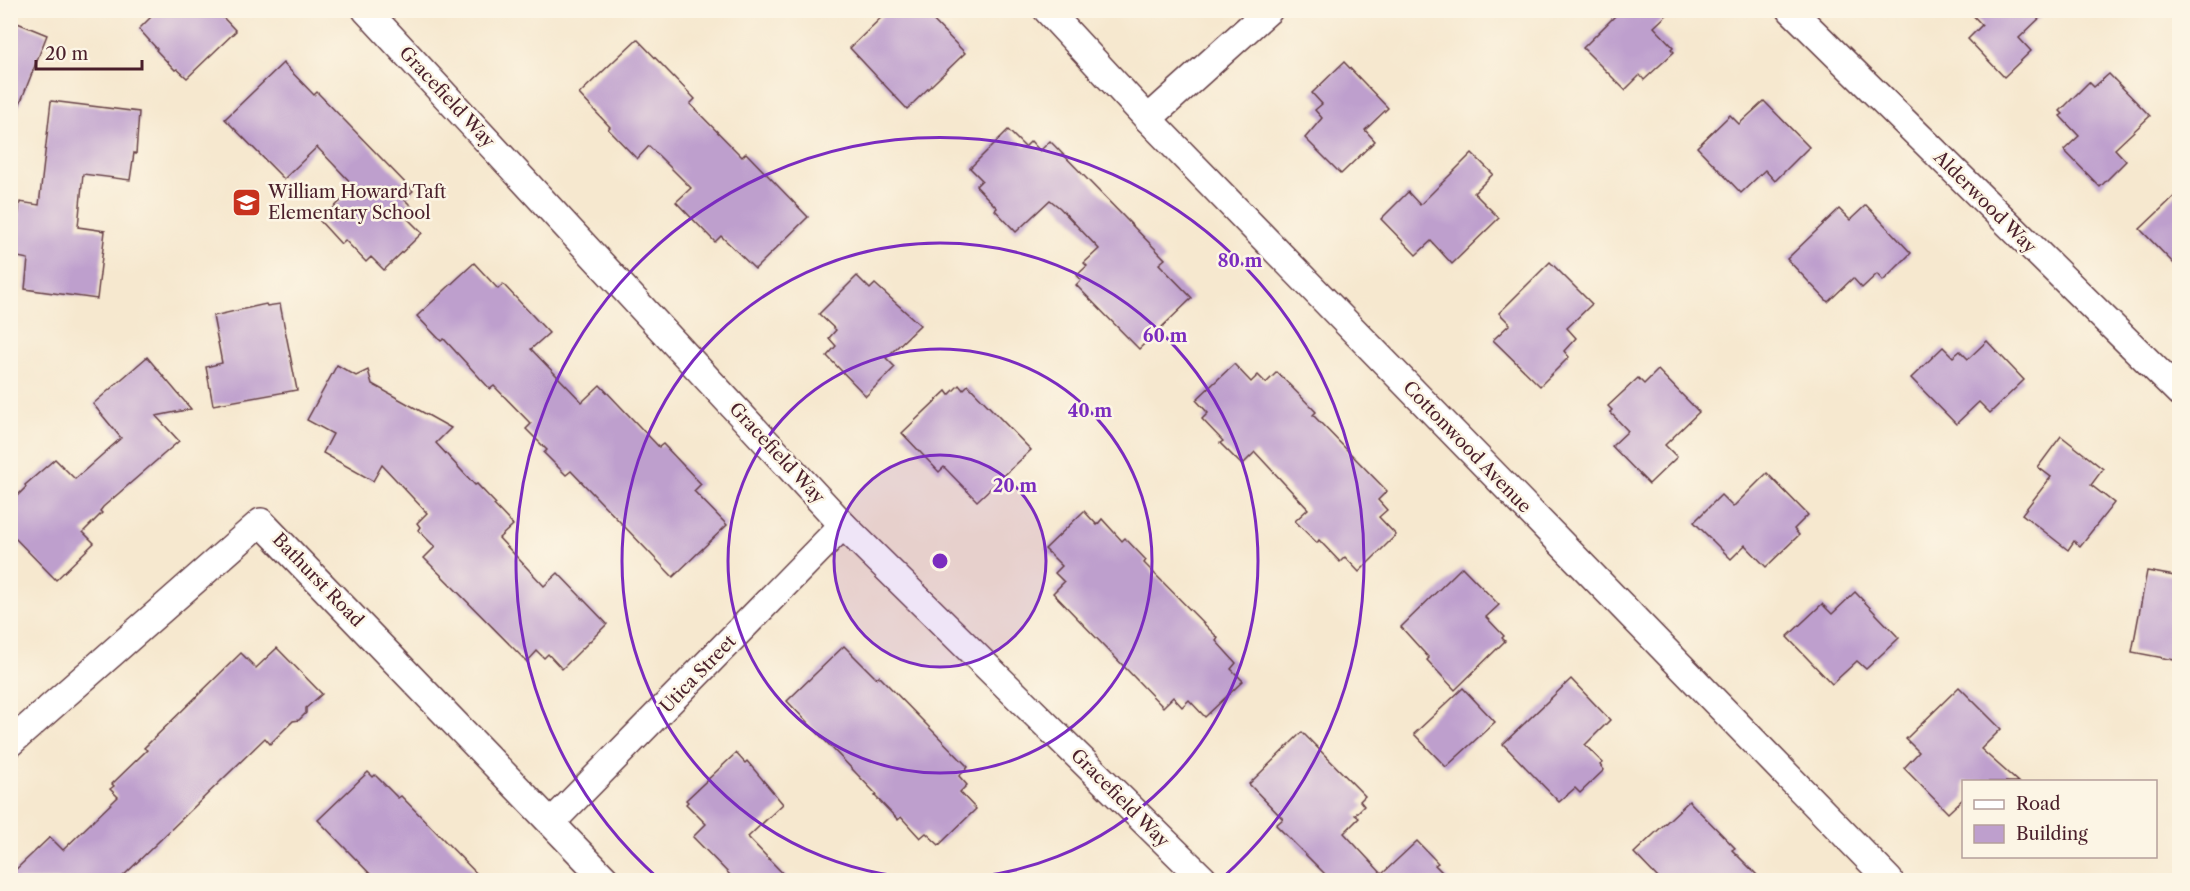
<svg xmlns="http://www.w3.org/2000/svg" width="2190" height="891" viewBox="0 0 2190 891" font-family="'Libre Caslon Text',serif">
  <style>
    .building { fill: #be9fcd }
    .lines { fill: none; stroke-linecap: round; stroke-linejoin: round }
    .street-casing { stroke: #643d44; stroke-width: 30 }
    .street { stroke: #fff; stroke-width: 27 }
    .ring { fill: none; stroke: #7b2cbf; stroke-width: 3 }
    .labels { text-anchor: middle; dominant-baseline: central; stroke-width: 5; stroke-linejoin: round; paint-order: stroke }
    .street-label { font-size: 18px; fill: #4a1f2b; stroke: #fcf5e5 }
    .poi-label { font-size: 18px; fill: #4a1f2b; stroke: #fcf5e5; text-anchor: start }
    .centre { fill: #7b2cbf; stroke: #fcf5e5; stroke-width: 3 }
    .ring-label { font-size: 18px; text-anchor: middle; font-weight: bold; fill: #7b2cbf; stroke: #fcf5e5; stroke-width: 5; stroke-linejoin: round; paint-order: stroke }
  </style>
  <rect width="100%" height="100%" fill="#fcf5e5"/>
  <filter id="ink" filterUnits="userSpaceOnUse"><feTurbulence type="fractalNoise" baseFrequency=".0167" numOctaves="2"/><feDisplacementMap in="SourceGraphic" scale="12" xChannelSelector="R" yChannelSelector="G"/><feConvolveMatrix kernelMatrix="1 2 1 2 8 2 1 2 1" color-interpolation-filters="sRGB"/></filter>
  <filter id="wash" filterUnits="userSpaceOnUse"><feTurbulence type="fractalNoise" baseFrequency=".008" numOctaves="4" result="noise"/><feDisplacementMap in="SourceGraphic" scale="24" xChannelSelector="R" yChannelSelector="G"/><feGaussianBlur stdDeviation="1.35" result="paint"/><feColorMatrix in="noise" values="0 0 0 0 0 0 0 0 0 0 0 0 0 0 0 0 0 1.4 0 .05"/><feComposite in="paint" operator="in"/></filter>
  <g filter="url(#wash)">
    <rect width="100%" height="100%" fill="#f6e8cf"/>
    <g id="blocks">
      <g class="building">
        <path d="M158,10H216L236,31L187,78L177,69L175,70L156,50L157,49L139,29Z"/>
        <path d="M889,10H923L965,53L907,109L850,48Z"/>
        <path d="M1621,10H1672L1654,27L1673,47L1671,49L1674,52L1644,80L1640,75L1625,90L1583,48Z"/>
        <path d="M1968,10H2048L2019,38L2031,51L2004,77L1968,39L1982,25Z"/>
        <path d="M10,20L47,35L12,124L10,123Z"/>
        <path d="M637,39L695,99L690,104L742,157L746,153L808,217L755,269L721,236L715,242L676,202L691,188L649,146L637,159L608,129L610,127L579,94Z"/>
        <path d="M1344,62L1388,108L1365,130L1375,141L1341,174L1305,138L1322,118L1315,110L1322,104L1312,93Z"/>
        <path d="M283,63L314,95L317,92L413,191L404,199L413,208L405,216L422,233L384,270L371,257L366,262L345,240L341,244L320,221L355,187L317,147L284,179L225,119Z"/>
        <path d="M2109,74L2150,116L2115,149L2126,161L2100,187L2064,150L2079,136L2060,116L2063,114L2060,111L2089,82L2094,87Z"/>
        <path d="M51,101L139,112L136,154L134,153L130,180L83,174L78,227L105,231L97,299L25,289L28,259L13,256L20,202L39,205Z"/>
        <path d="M1764,101L1809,147L1775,181L1765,170L1741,193L1697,147L1730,115L1739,124Z"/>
        <path d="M1008,130L1025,147L1031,141L1040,151L1050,141L1165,259L1159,264L1192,298L1139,349L1076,285L1081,280L1077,275L1087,266L1084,263L1099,249L1060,208L1050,200L1016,232L995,210L997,208L976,186L982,180L970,168Z"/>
        <path d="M1472,153L1493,174L1474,193L1499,218L1452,264L1431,241L1416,255L1381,219L1408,192L1420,205Z"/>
        <path d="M2180,191V270L2140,229Z"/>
        <path d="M1866,205L1911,253L1883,281L1877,274L1862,288L1853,278L1828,302L1787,259L1839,209L1850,220Z"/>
        <path d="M1550,262L1592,304L1567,328L1576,338L1564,351L1569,357L1540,386L1493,340L1510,324L1499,313Z"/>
        <path d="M474,263L498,289L503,284L549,333L531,349L582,402L600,385L659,447L663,444L701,484L694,491L727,525L673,577L571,471L566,475L544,453L547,450L526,429L531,424L494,386L490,389L444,339L441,341L417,316Z"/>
        <path d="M857,276L870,289L875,284L920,325L886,358L895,367L866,396L827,356L836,346L829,338L836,330L819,314Z"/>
        <path d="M266,304L267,306L280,304L297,390L213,405L206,367L222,363L213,316Z"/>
        <path d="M1987,341L2024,380L1990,413L1979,402L1956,424L1911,378L1943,347L1953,357L1960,351L1968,359Z"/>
        <path d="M147,357L191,409L156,416L179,441L103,507L100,511L102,513L83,532L94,543L56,580L10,533V503L26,487L25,485L55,459L75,479L121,438L93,404Z"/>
        <path d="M1234,364L1251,382L1258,375L1266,383L1277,372L1316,412L1313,415L1387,491L1378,500L1387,510L1379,517L1396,535L1359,572L1345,557L1340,562L1319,540L1317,543L1295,521L1308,509L1255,452L1242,465L1220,443L1223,441L1202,419L1208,413L1196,400Z"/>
        <path d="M337,365L356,376L368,370L372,384L451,428L436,443L475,485L477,484L496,504L494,505L513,525L499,538L544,586L558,573L607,624L562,669L548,654L544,658L537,651L527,662L424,558L435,547L418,530L420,527L417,523L427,513L382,465L373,481L323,453L333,434L307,420Z"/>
        <path d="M1658,370L1699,412L1665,445L1677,457L1649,484L1612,446L1628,431L1610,412L1612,410L1608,406L1638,378L1644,384Z"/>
        <path d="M959,385L963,390L968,385L1031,450L977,501L944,467L939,472L902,433L946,391L949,395Z"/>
        <path d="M2061,436L2103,469L2091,485L2114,503L2080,546L2074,541L2068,550L2022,514L2051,477L2038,467Z"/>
        <path d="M1767,473L1808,515L1794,529L1799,535L1766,567L1745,545L1731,559L1694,522L1721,495L1733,507Z"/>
        <path d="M1084,511L1097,525L1102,519L1122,541L1125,538L1146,560L1144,563L1218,638L1216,641L1236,663L1231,669L1243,681L1205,717L1189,700L1182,707L1173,697L1163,707L1053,593L1064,582L1055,573L1062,566L1045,549Z"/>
        <path d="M1462,567L1499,605L1486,617L1504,636L1502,638L1505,641L1455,690L1427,660L1429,658L1401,627Z"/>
        <path d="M2147,571L2180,577V661L2132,652Z"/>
        <path d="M1855,592L1899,638L1866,669L1857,661L1832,684L1787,637L1822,604L1832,614Z"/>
        <path d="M844,646L876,678L879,676L968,767L959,776L967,785L960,792L976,809L939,845L926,833L920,838L901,817L898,820L875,796L877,795L787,701Z"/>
        <path d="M277,648L322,694L306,708V713L299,720L293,721L270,744L265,738L119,880H10V875L50,837L63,850L118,797L110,789L114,786L112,784L147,750L144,748L241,653L256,668Z"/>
        <path d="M1571,679L1610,720L1585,745L1603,763L1600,765L1604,770L1580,793L1575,788L1559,802L1503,744Z"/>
        <path d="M1959,687L2001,729L1981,749L2018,782H1964V798L1948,813L1904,768L1919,752L1906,739Z"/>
        <path d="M1463,688L1495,722L1446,767L1414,734Z"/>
        <path d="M1302,732L1365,796L1360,801L1364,806L1355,815L1359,818L1344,833L1382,874L1417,841L1438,863L1435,865L1450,880H1331L1276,825L1283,819L1249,784Z"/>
        <path d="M736,753L745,763L747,761L783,804L748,837L789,880H735L693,837L706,824L686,804L688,802L686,800Z"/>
        <path d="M368,772L373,777L375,775L398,798L401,796L483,880H376L318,820Z"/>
        <path d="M1689,801L1735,848L1732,850L1762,880H1660L1634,853Z"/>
      </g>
    </g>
  </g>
  <g filter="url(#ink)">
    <use href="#blocks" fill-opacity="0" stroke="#643d44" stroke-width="1.5"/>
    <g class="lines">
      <defs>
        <g id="street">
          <path d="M366,10L843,525L1204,880"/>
          <path d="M1047,10L1148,119L1889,880"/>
          <path d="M1791,10L2180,393"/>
          <path d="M1148,119L1269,10"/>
          <path d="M10,743L261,522L606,880"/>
          <path d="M552,822L843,525"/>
        </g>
      </defs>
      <use href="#street" class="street-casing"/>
      <use href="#street" class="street"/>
    </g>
  </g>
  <circle cx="940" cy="561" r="106" fill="#7b2cbf" fill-opacity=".12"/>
  <g class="ring">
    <circle cx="940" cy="561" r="106"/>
    <circle cx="940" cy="561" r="212"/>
    <circle cx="940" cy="561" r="318"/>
    <path d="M659 879A424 424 0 1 1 1221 879"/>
  </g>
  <defs>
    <symbol id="school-square" viewBox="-11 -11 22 22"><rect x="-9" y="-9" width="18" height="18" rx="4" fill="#c8321e" stroke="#fcf5e5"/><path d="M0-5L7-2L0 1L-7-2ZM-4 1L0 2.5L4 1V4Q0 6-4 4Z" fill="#fff"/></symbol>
  </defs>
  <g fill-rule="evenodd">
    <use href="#school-square" x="230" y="186" width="33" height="33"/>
  </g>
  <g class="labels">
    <g class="street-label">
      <text transform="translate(447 97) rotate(47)">Gracefield Way</text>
      <text transform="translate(1985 202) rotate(45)">Alderwood Way</text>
      <text transform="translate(1467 447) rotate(46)">Cottonwood Avenue</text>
      <text transform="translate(777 453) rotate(47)">Gracefield Way</text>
      <text transform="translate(318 580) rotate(46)">Bathurst Road</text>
      <text transform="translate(698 674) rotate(-46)">Utica Street</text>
      <text transform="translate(1120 798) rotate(45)">Gracefield Way</text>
    </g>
    <g class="poi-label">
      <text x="268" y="192">William Howard Taft<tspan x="268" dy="21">Elementary School</tspan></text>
    </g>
  </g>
  <circle cx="940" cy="561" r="9" class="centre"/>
  <g class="ring-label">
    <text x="1240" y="267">80 m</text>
    <text x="1165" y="342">60 m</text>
    <text x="1090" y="417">40 m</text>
    <text x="1015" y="492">20 m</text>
  </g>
  <rect width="2190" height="891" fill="none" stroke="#fcf5e5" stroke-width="36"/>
  <rect x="1962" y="780" width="195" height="78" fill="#fcf5e5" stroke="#b59f9b" stroke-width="1.5"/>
  <rect x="1974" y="800" width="30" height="9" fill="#ffffff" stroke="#b59f9b" stroke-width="1.5"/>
  <text x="2016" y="810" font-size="18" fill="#4a1f2b">Road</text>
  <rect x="1974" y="825" width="30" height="18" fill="#be9fcd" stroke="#b59f9b" stroke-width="1.5"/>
  <text x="2016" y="840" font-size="18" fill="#4a1f2b">Building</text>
  <path d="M36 60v9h106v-9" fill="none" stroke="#4a1f2b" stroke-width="3"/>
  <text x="45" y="60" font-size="18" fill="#4a1f2b" stroke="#fcf5e5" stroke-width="4.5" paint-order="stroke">20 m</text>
</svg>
